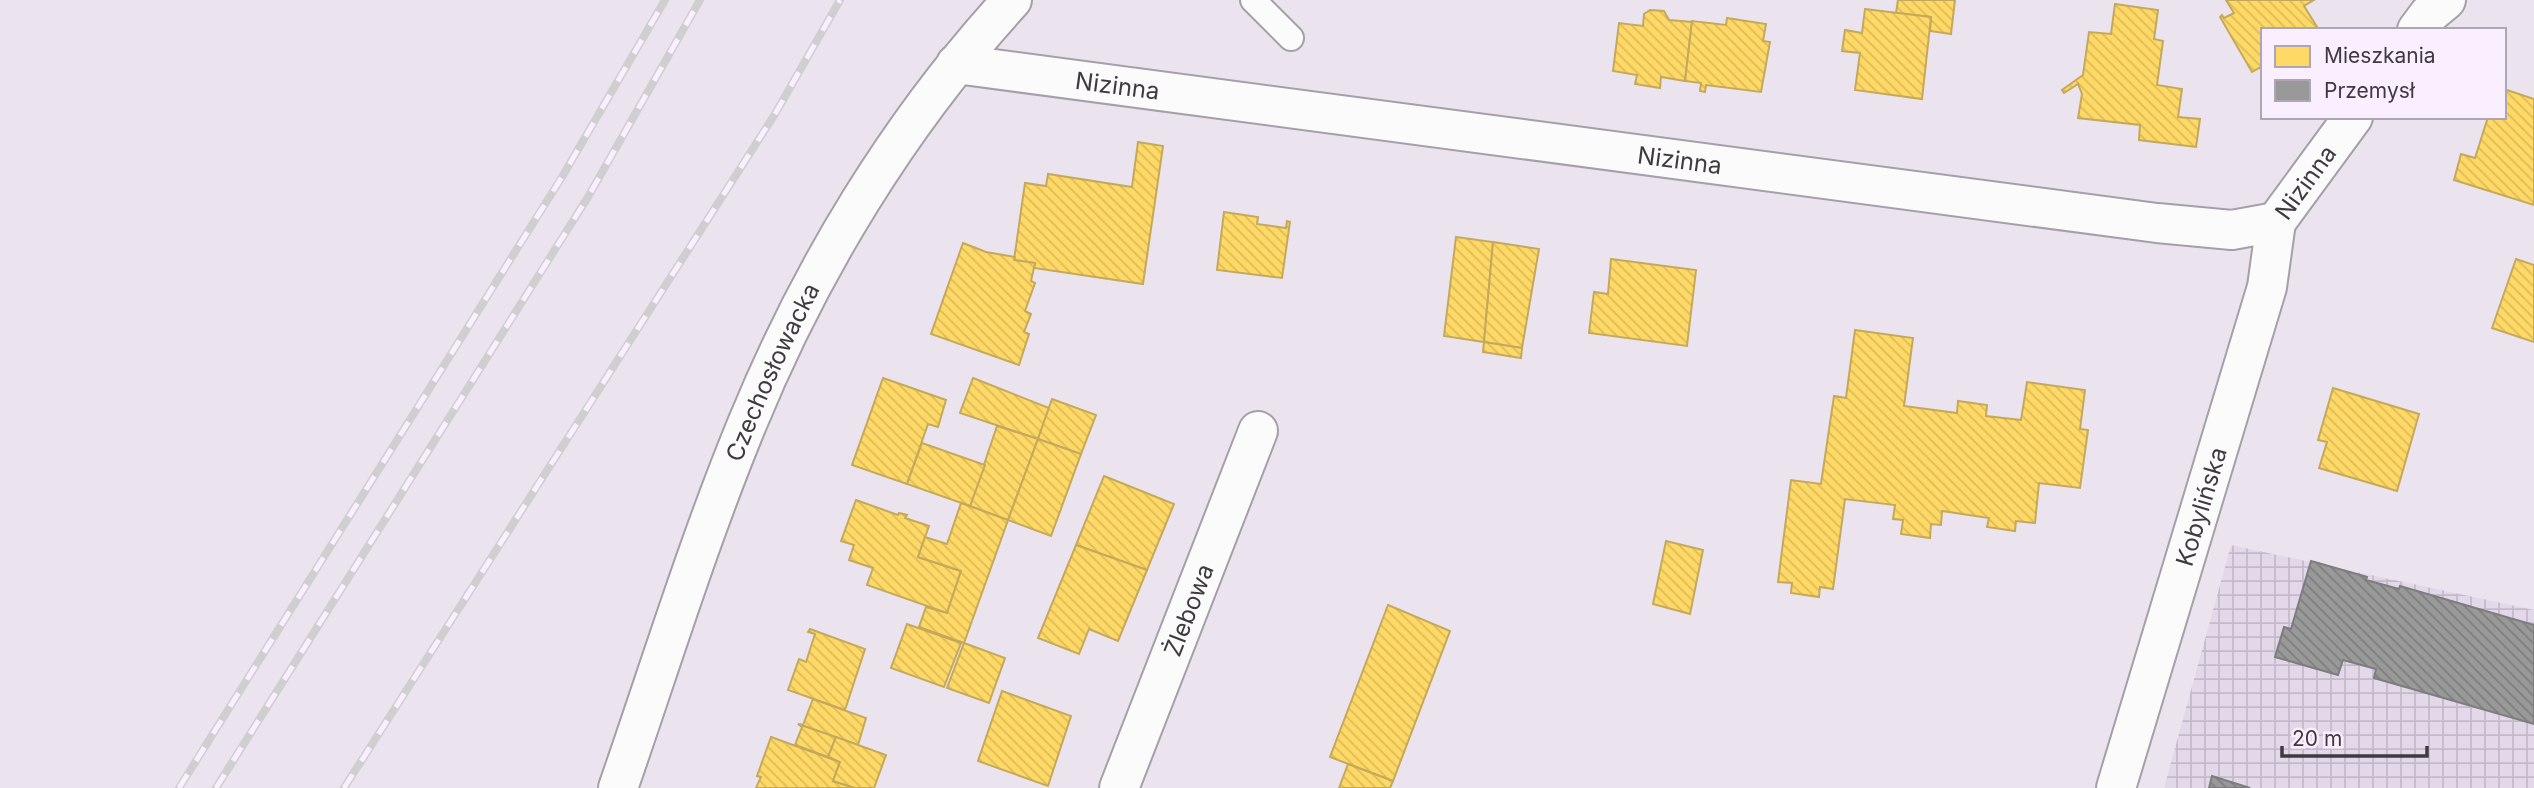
<svg xmlns="http://www.w3.org/2000/svg" width="2534" height="788" viewBox="0 0 2534 788" font-family="Inter,sans-serif">
  <style>
    .industrial { fill: url(#industrial-grid) }
    .homes { fill: url(#homes-back-hatch); stroke: #c5a95b; stroke-width: 2 }
    .industry { fill: url(#industry-back-hatch); stroke: #7e7c7e; stroke-width: 2 }
    .lines { fill: none; stroke-linecap: round; stroke-linejoin: round }
    .service-casing { stroke: #a5a0a7; stroke-width: 28 }
    .minor-casing { stroke: #a5a0a7; stroke-width: 42 }
    .tertiary-casing { stroke: #a5a0a7; stroke-width: 42 }
    .service { stroke: #fcfbfc; stroke-width: 24 }
    .minor { stroke: #fcfbfc; stroke-width: 38 }
    .tertiary { stroke: #fcfbfc; stroke-width: 38 }
    .rail-casing { stroke: #d0ced1; stroke-width: 8 }
    .rail { stroke: #f9efff; stroke-width: 5; stroke-dasharray: 16; stroke-linecap: butt }
    .labels { text-anchor: middle; dominant-baseline: central; stroke-width: 7; stroke-linejoin: round; paint-order: stroke }
    .street-label { font-size: 24px; fill: #3e3a40; stroke: #f9efff }
  </style>
  <defs>
    <pattern id="industrial-grid" width="8" height="8" patternUnits="userSpaceOnUse" patternTransform="scale(1.75)"><rect width="8" height="8" fill="#e3d8e9"/><path d="M0 4h8M4 0v8" fill="none" stroke="#c4bac9"/></pattern>
    <pattern id="homes-back-hatch" width="6" height="6" patternUnits="userSpaceOnUse" patternTransform="scale(1.75)"><rect width="6" height="6" fill="#ffd966"/><path d="M-1 5l2 2M0 0l6 6M5-1l2 2" fill="none" stroke="#dcbb5a"/></pattern>
    <pattern id="industry-back-hatch" width="6" height="6" patternUnits="userSpaceOnUse" patternTransform="scale(1.75)"><rect width="6" height="6" fill="#999"/><path d="M-1 5l2 2M0 0l6 6M5-1l2 2" fill="none" stroke="#7e7e7e"/></pattern>
  </defs>
  <rect width="100%" height="100%" fill="#ebe4ee"/>
  <path class="industrial" d="M2231,545L2534,610V788H2164Z"/>
  <g class="homes">
    <path d="M1898,0H1955L1951,34L1930,31L1931,17L1896,13Z"/>
    <path d="M2226,0H2314L2304,6L2319,30H2263V66L2252,72L2220,17L2222,15L2224,18L2234,13Z"/>
    <path d="M2115,4L2158,10L2154,39L2163,41L2157,85L2182,89L2178,117L2200,119L2196,147L2139,140L2140,125L2078,118L2082,94L2078,84L2064,93L2062,90L2083,75L2089,32L2111,34Z"/>
    <path d="M1865,9L1931,17L1922,99L1855,90L1860,53L1842,51L1845,30L1862,33Z"/>
    <path d="M1650,10L1664,11L1669,20L1692,22L1685,81L1661,77L1660,88L1635,84L1637,75L1613,71L1619,23L1643,26L1644,14Z"/>
    <path d="M1727,18L1766,24L1763,41L1770,42L1761,92L1706,85L1705,92L1700,91L1701,83L1685,81L1692,21L1726,25Z"/>
    <path d="M2504,89L2534,99V205L2454,180L2461,154L2475,158L2488,117H2504Z"/>
    <path d="M1138,142L1163,146L1143,284L1034,268L1035,263L1014,260L1025,183L1046,186L1048,174L1132,187Z"/>
    <path d="M1224,212L1258,217L1257,224L1286,228L1287,221L1290,222L1282,278L1217,270Z"/>
    <path d="M1456,237L1493,242L1484,342L1444,336Z"/>
    <path d="M1493,242L1539,249L1522,348L1484,342Z"/>
    <path d="M963,243L986,252L1015,257L1014,260L1035,263L1031,281L1035,283L1025,311L1031,314L1024,332L1029,334L1019,365L931,334Z"/>
    <path d="M1611,259L1696,270L1687,346L1589,333L1594,292L1608,294Z"/>
    <path d="M2516,259L2534,265V342L2492,328Z"/>
    <path d="M1855,330L1913,338L1904,406L1957,413L1958,401L1987,405L1986,416L2021,420L2027,382L2085,390L2080,429L2088,430L2080,488L2039,483L2035,523L2016,521L2015,531L1987,527L1989,518L1942,511L1941,525L1931,524L1930,538L1901,534L1903,520L1893,519L1895,505L1845,499L1833,589L1820,587L1819,597L1791,593L1792,583L1778,582L1791,480L1821,484L1834,396L1846,398Z"/>
    <path d="M1484,342L1522,348L1521,358L1483,352Z"/>
    <path d="M883,378L946,400L938,427L928,424L907,484L852,465Z"/>
    <path d="M973,378L1049,408L1038,439L960,413Z"/>
    <path d="M2333,388L2419,414L2397,491L2319,468L2327,442L2318,440Z"/>
    <path d="M1052,399L1096,415L1081,454L1038,439Z"/>
    <path d="M997,426L1038,439L1008,520L970,506Z"/>
    <path d="M1038,439L1081,454L1051,536L1008,520Z"/>
    <path d="M922,443L985,465L970,506L907,484Z"/>
    <path d="M1104,476L1174,504L1147,570L1076,545Z"/>
    <path d="M856,500L898,515L899,513L907,515L905,518L929,526L918,557L961,571L947,613L867,585L873,568L849,560L854,545L841,541Z"/>
    <path d="M961,503L1008,520L964,643L919,627L926,607L947,613L961,571L918,557L925,537L947,544Z"/>
    <path d="M1666,541L1703,550L1690,614L1653,604Z"/>
    <path d="M1076,545L1147,570L1118,641L1089,629L1079,654L1038,638Z"/>
    <path d="M1388,605L1450,631L1393,781L1330,757Z"/>
    <path d="M907,624L961,643L944,687L891,668Z"/>
    <path d="M810,629L865,649L845,710L788,690L799,659L806,662L815,634L808,632Z"/>
    <path d="M964,643L1005,658L989,703L947,688Z"/>
    <path d="M1002,691L1071,716L1048,786L978,761Z"/>
    <path d="M813,699L866,718L858,745L798,724L803,725Z"/>
    <path d="M798,724L836,737L828,757L795,745L802,727Z"/>
    <path d="M771,737L840,762L833,781L855,788H756L761,777L757,776Z"/>
    <path d="M836,737L886,755L874,788H855L833,781L840,762L828,757Z"/>
    <path d="M1348,764L1393,781L1390,788H1339Z"/>
  </g>
  <g class="industry">
    <path d="M2311,561L2367,577L2366,580L2399,589L2400,586L2534,625V724L2374,678L2376,669L2343,660L2338,675L2275,657L2284,627L2291,629Z"/>
    <path d="M2212,776L2250,788H2209Z"/>
  </g>
  <g class="lines">
    <defs>
      <path id="service" d="M1253,0L1291,38"/>
      <g id="minor">
        <path d="M2417,30L2429,14L2446,0"/>
        <path id="s1" d="M956,64L2157,223L2232,230L2276,222L2353,117"/>
        <path id="s2" d="M1119,788L1258,431"/>
        <path id="s3" d="M2116,788L2267,287L2276,222"/>
      </g>
      <g id="tertiary">
        <path id="s4" d="M618,788C660,667 698,543 747,424C810,270 899,123 1012,0"/>
      </g>
    </defs>
    <use href="#service" class="service-casing"/>
    <use href="#minor" class="minor-casing"/>
    <use href="#tertiary" class="tertiary-casing"/>
    <use href="#service" class="service"/>
    <use href="#minor" class="minor"/>
    <use href="#tertiary" class="tertiary"/>
    <defs>
      <g id="rail">
        <path d="M179,788L562,177L665,0"/>
        <path d="M216,788L588,197L700,0"/>
        <path d="M344,788L775,114L840,0"/>
      </g>
    </defs>
    <use href="#rail" class="rail-casing"/>
    <use href="#rail" class="rail"/>
  </g>
  <g class="labels">
    <g class="street-label">
      <text stroke="none"><textPath href="#s1" startOffset="163">Nizinna</textPath></text>
      <text stroke="none"><textPath href="#s1" startOffset="730">Nizinna</textPath></text>
      <text stroke="none"><textPath href="#s1" startOffset="1381">Nizinna</textPath></text>
      <text stroke="none"><textPath href="#s4" startOffset="444">Czechosłowacka</textPath></text>
      <text stroke="none"><textPath href="#s3" startOffset="294">Kobylińska</textPath></text>
      <text stroke="none"><textPath href="#s2" startOffset="191">Żlebowa</textPath></text>
    </g>
  </g>
  <rect x="2261" y="28" width="245" height="91" fill="#f9efff" stroke="#aea7b3" stroke-width="2"/>
  <rect x="2275" y="46" width="35" height="21" fill="#ffd966" stroke="#aea7b3" stroke-width="2"/>
  <text x="2324" y="63" font-size="21" fill="#3e3a40">Mieszkania</text>
  <rect x="2275" y="80" width="35" height="21" fill="#999999" stroke="#aea7b3" stroke-width="2"/>
  <text x="2324" y="98" font-size="21" fill="#3e3a40">Przemysł</text>
  <path d="M2282 746v10h145v-10" fill="none" stroke="#3e3a40" stroke-width="3.5"/>
  <text x="2292" y="746" font-size="21" fill="#3e3a40" stroke="#f9efff" stroke-width="5" paint-order="stroke">20 m</text>
</svg>
